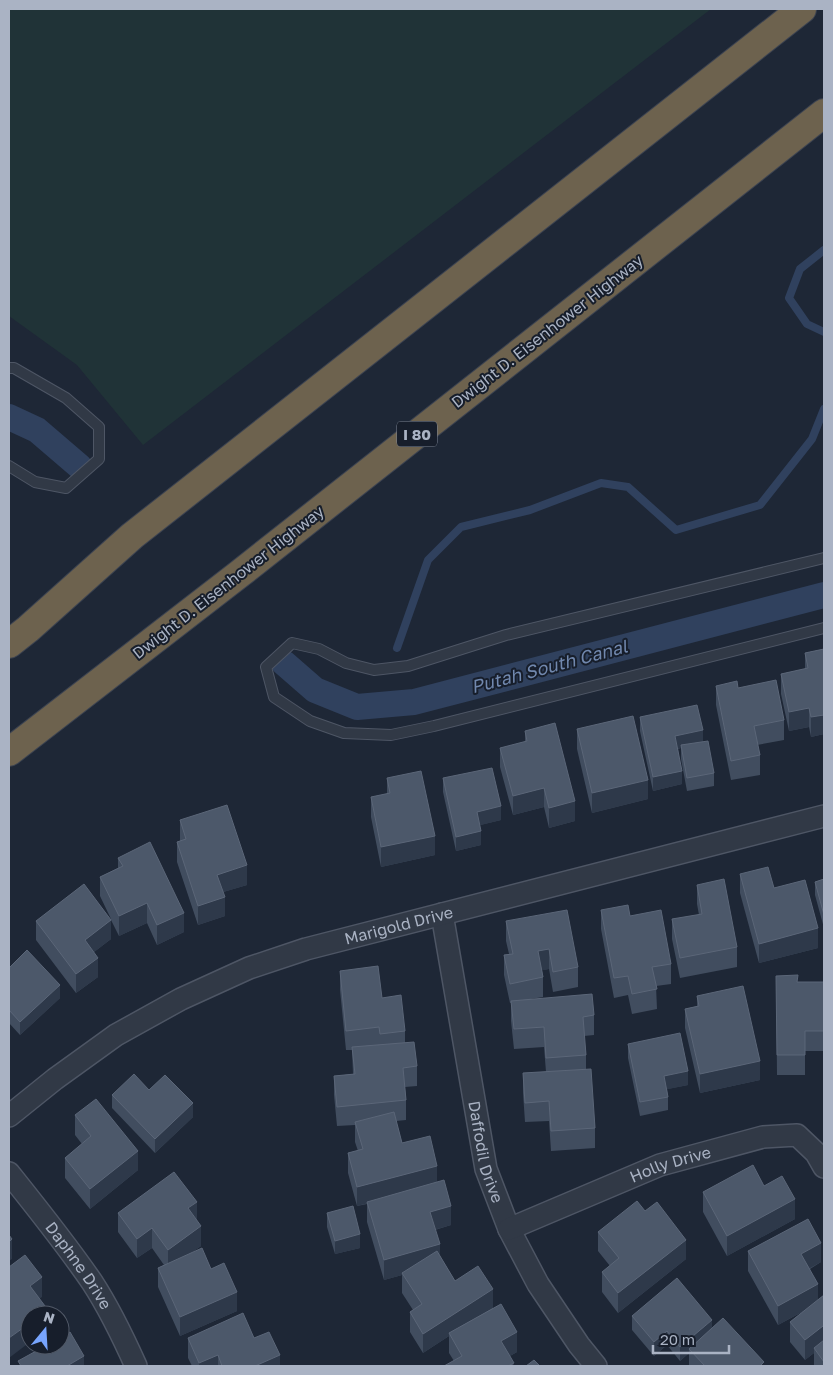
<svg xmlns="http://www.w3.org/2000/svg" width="833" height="1375" viewBox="0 0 833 1375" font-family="'Golos Text',sans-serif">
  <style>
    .green { fill: #203337 }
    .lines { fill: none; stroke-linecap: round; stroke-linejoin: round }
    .stream { stroke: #30415e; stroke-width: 8 }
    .canal { stroke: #30415e; stroke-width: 26 }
    .service-casing { stroke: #4e5665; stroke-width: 12 }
    .minor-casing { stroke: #4e5665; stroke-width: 24 }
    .motorway-casing { stroke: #3c4351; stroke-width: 30 }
    .service { stroke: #313946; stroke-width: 10 }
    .minor { stroke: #313946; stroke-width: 21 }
    .motorway { stroke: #6d624e; stroke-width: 28 }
    .wall { fill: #414d5f }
    .shaded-wall { fill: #2e394a }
    .building { fill: #4c586a; stroke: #5b6678 }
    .labels { text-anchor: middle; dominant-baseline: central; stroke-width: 4; stroke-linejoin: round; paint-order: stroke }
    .shield { fill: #171e2b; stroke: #7e8696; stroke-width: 1 }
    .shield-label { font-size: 15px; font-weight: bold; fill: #aab3c4 }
    .street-label { font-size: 16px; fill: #aab3c4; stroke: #171e2b }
    .water-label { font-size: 18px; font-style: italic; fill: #7188ae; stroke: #171e2b }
  </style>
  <rect width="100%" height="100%" fill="#1e2736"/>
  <path class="green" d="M9,9H711L143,445L77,365L9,316Z"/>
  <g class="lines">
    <g class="stream">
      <path d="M824,250L800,269L789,298L807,324L824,332"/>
      <path d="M397,648L428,560L461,527L530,510L601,483L628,487L676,530L760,505L812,439L824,409"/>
    </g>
    <g class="canal">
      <path d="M9,417L37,430L79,466"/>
      <path d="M284,663L315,690L357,707L414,702L824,595"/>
    </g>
    <defs>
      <g id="service">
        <path d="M9,368H14L66,398L99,427V459L66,488L35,482L9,466"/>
        <path d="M824,558L506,635L408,666L374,670L346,663L319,649L292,643L266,667L274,697L310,721L344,733L391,735L434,726L824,628"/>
      </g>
      <g id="minor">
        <path id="s1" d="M442,914L486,1169L509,1229L538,1284L579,1345L596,1366"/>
        <path id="s2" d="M9,1116L55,1079L116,1035L181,999L249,968L306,949L824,816"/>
        <path id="s3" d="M9,1173C37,1208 66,1244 92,1282C109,1308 123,1337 136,1366"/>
        <path id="s4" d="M509,1229L660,1165L763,1137L797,1135L816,1153L824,1167"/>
      </g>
      <g id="motorway">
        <path d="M9,644L28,629L132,536L802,9"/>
        <path d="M9,752L238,575L824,113"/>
      </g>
    </defs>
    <use href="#service" class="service-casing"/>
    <use href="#minor" class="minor-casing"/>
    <use href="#motorway" class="motorway-casing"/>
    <use href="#service" class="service"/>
    <use href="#minor" class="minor"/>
    <use href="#motorway" class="motorway"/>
  </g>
  <g class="wall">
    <path d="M824,649V734L811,737L809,727L789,731L781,694V674L805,669V653Z"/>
    <path d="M716,686L738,688L784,720V740L757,745L760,755V775L731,780L716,705Z"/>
    <path d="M640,717L703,742L714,773V786L687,791L681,759V748L678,749L682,784L653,791L640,731Z"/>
    <path d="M577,729L648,799L592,813L577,749Z"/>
    <path d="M525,731L575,821L549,828L544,807L513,815L500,767V748L525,742Z"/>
    <path d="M387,778L435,855L381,867L371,817V797L387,794Z"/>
    <path d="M443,778L501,820L480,825L481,845L456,851L443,792Z"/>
    <path d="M180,820L247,885L223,892L225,916L198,925L177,862V842L180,841Z"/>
    <path d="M118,858L184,932L157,945L147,923L119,936L111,920V939L94,952L98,977L76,993L36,940V921L111,919L100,896V877L118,868Z"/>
    <path d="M740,874L774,888L818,948L759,963L740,893Z"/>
    <path d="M824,879V928L815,895V882Z"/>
    <path d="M697,885L737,947V967L680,978L672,939V919L699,915L697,904Z"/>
    <path d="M601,910L630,916L671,964V984L656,986L657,1009L632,1014L628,995L614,998L601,929Z"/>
    <path d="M506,921L578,967V987L553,992L549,969L542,970L543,977V997L531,999L594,1015V1035L584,1036L586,1055V1070L595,1128V1148L551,1151L549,1121L525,1122L523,1093V1073L546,1072L544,1047L514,1049L511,1021V1003H510L504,975V955L509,954L506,941Z"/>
    <path d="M9,968L60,998L20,1035L9,1023Z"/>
    <path d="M340,971L382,998L405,1031V1043L417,1066V1086L405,1087L406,1100V1120L396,1121L402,1143L437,1182L451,1225L435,1230L440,1256L455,1281L493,1308L517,1352L510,1356L514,1366L454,1361L449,1353V1336L423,1353L410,1332V1312L413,1310L402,1293V1275L384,1280L367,1222V1204L357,1206L348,1173V1153L358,1151L355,1142V1125L337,1126L334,1095V1076L353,1074L352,1050H346L340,990Z"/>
    <path d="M776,976L798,982H824V1051H805V1075H777Z"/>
    <path d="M697,996L760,1080L700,1093L685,1028V1009L697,1006Z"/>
    <path d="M628,1044L688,1085L667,1089L668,1097V1110L640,1116L628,1058Z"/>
    <path d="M149,1090L193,1117L155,1153L112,1108V1095Z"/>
    <path d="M75,1115L138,1170L90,1209L65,1178V1158L82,1144L75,1135Z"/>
    <path d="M764,1186L795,1219L727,1256L703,1212V1192Z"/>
    <path d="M118,1213L197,1220L201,1246L191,1253L211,1269L237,1311L180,1336L158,1287V1268L164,1265L152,1248L137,1258L118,1232Z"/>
    <path d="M327,1213L360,1248L335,1254L327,1227Z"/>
    <path d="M598,1232L686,1259L618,1313L602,1292V1272L610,1266L598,1251Z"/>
    <path d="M748,1251L821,1262L810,1269L818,1300L824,1295V1366H814V1353L805,1360L790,1342V1322L804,1311L778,1325L748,1271Z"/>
    <path d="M632,1316L712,1328L764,1366H689V1353L680,1361L667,1345L654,1356L632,1330Z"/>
    <path d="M188,1338L280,1366H192L188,1358Z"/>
  </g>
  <g class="shaded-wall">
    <path d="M809,708V727L789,731V712Z"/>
    <path d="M824,715V734L811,737V717Z"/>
    <path d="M703,730V743L681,745V748L675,749V736Z"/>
    <path d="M682,771V784L653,791V777Z"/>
    <path d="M648,780V799L592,813V793Z"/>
    <path d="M544,788V807L513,815V796Z"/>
    <path d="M575,801V821L549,828V808Z"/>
    <path d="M501,806V820L477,826V812Z"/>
    <path d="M481,831V845L456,851V837Z"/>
    <path d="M435,836V855L381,867V847Z"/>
    <path d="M247,865V885L217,894V875Z"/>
    <path d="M225,897V916L198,925V906Z"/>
    <path d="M147,903V923L119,936V916Z"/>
    <path d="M184,913V932L157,945V925Z"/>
    <path d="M111,920V939L85,959V940Z"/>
    <path d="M818,928V948L759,963V944Z"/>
    <path d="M549,949V969L538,971V951Z"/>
    <path d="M98,958V977L76,993V974Z"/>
    <path d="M60,985V998L20,1035V1022Z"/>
    <path d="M760,1061V1080L700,1093V1074Z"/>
    <path d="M688,1071V1085L664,1090V1076Z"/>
    <path d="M193,1103V1117L155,1153V1139Z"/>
    <path d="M138,1151V1170L90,1209V1189Z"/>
    <path d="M437,1166V1185L357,1206V1187Z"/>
    <path d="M795,1199V1219L727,1256V1236Z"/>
    <path d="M197,1202V1221L188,1208Z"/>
    <path d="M451,1206V1225L430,1231V1212Z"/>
    <path d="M201,1226V1246L168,1270V1250Z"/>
    <path d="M152,1228V1248L137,1258V1239Z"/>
    <path d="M360,1234V1248L335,1254V1241Z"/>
    <path d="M12,1239V1259L9,1261V1242Z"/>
    <path d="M686,1240V1259L618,1313V1293Z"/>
    <path d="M821,1243V1262L801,1273V1254Z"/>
    <path d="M440,1244V1264L402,1273V1275L384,1280V1260Z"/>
    <path d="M42,1277V1297L30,1306V1286Z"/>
    <path d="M818,1284V1303L778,1325V1306Z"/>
    <path d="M493,1289V1308L449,1333V1336L423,1353V1334Z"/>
    <path d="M237,1292V1311L180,1336V1317Z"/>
    <path d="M48,1310V1315H40Z"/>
    <path d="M712,1320V1333L689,1349V1353L680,1361V1347Z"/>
    <path d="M30,1323V1342L9,1358V1338Z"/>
    <path d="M823,1326V1345L814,1348V1353L805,1360V1340Z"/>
    <path d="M667,1331V1345L654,1356V1342Z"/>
    <path d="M517,1332V1352L501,1361V1341Z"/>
    <path d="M218,1355V1366H199V1363Z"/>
    <path d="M280,1355V1366H255Z"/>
    <path d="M84,1356V1366H66Z"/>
  </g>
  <g class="building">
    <path d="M824,649V715L811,717L809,708L789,712L781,674L808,668L805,653Z"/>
    <path d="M776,680L784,720L754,726L760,755L731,761L716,686L737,681L738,688Z"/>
    <path d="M697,705L703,730L675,736L682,771L653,777L640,717Z"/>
    <path d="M633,716L648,780L592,793L577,729Z"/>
    <path d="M555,723L575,801L549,808L544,788L513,796L500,748L527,741L525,731Z"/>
    <path d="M708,741L714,773L687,778L681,745Z"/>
    <path d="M492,768L501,806L477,812L481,831L456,837L443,778Z"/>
    <path d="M421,771L435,836L381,847L371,797L390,793L387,778Z"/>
    <path d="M227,805L247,865L217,875L225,897L198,906L177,842L186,839L180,820Z"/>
    <path d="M150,842L184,913L157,925L147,903L119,916L100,877L123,866L118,858Z"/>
    <path d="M768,867L774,888L805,880L818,928L759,944L740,874Z"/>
    <path d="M724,879L737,947L680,958L672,919L702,914L697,885Z"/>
    <path d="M824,879V915L815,882Z"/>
    <path d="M84,884L111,920L85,940L98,958L76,974L36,921Z"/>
    <path d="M628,905L630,916L661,910L671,964L652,967L657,989L632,994L628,976L614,978L601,910Z"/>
    <path d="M567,910L578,967L553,972L549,949L538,951L543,977L510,984L504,955L513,954L506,921Z"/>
    <path d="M27,950L60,985L20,1022L9,1010V968Z"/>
    <path d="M378,966L382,998L401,995L405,1031L380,1034L379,1027L346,1031L340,971Z"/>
    <path d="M798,975L797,982H824V1031H805V1055H777L776,976Z"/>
    <path d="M743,986L760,1061L700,1074L685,1009L699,1006L697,996Z"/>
    <path d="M592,994L594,1015L583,1017L586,1055L546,1058L544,1027L514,1029L511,1001Z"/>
    <path d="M680,1033L688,1071L664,1076L668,1097L640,1102L628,1044Z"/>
    <path d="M414,1042L417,1066L403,1068L406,1100L337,1107L334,1076L355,1074L352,1047Z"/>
    <path d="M591,1069L595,1128L551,1131L549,1101L525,1103L523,1073Z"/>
    <path d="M134,1074L149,1090L165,1075L193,1103L155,1139L112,1095Z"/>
    <path d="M96,1099L138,1151L90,1189L65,1158L91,1136L75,1115Z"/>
    <path d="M394,1112L402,1143L430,1136L437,1166L357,1187L348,1153L363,1149L355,1122Z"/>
    <path d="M753,1165L764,1186L782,1176L795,1199L727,1236L703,1192Z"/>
    <path d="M174,1172L197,1202L188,1208L201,1226L168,1250L152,1228L137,1239L118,1213Z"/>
    <path d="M444,1180L451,1206L430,1212L440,1244L384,1260L367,1202Z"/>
    <path d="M637,1201L645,1211L657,1202L686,1240L618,1293L602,1272L619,1258L598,1232Z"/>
    <path d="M353,1206L360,1234L335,1241L327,1213Z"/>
    <path d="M808,1219L821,1243L801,1254L818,1284L778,1306L748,1251Z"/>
    <path d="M9,1235L12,1239L9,1242Z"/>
    <path d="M202,1248L211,1269L224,1263L237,1292L180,1317L158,1268Z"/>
    <path d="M437,1251L455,1281L478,1266L493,1289L423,1334L410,1312L422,1304L402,1273Z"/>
    <path d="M25,1255L42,1277L30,1286L48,1310L40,1315H30V1323L9,1338V1267Z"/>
    <path d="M677,1278L712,1320L680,1347L667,1331L654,1342L632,1316Z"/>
    <path d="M824,1295V1327L823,1326L805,1340L790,1322Z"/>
    <path d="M501,1304L517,1332L501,1341L514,1363L508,1366H444L462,1356L449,1333Z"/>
    <path d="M243,1313L254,1338L269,1332L280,1355L255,1366H222L218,1355L199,1363L188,1338Z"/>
    <path d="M723,1318L764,1362L760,1366H705L689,1349Z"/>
    <path d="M70,1332L84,1356L67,1366H21L18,1361L47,1345H60V1338Z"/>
    <path d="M824,1340V1362L814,1348Z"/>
    <path d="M534,1360L540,1366H526Z"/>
  </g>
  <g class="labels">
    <rect class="shield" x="397" y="421.5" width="40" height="25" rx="4"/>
    <g class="shield-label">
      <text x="417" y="434">I 80</text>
    </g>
    <g class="street-label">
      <text transform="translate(547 331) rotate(-38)">Dwight D. Eisenhower Highway</text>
      <text transform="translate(228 582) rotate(-38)">Dwight D. Eisenhower Highway</text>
      <text stroke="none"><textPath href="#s2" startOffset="439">Marigold Drive</textPath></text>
      <text stroke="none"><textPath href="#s1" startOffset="242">Daffodil Drive</textPath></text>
      <text stroke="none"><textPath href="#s4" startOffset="174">Holly Drive</textPath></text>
      <text stroke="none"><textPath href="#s3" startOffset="116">Daphne Drive</textPath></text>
    </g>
    <g class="water-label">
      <text transform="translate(549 666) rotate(-15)">Putah South Canal</text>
    </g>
  </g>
  <rect width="833" height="1375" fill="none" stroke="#aab3c4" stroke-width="20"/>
  <g transform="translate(45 1330) rotate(18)"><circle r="24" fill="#171e2b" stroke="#525a68"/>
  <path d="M0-4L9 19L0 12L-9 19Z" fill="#77a4fd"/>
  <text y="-8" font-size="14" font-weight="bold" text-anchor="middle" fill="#aab3c4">N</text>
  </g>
  <path d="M653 1345v8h76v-8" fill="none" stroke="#aab3c4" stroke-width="2.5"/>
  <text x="660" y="1345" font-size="15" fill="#aab3c4" stroke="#171e2b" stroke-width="4" paint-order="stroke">20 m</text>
</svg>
